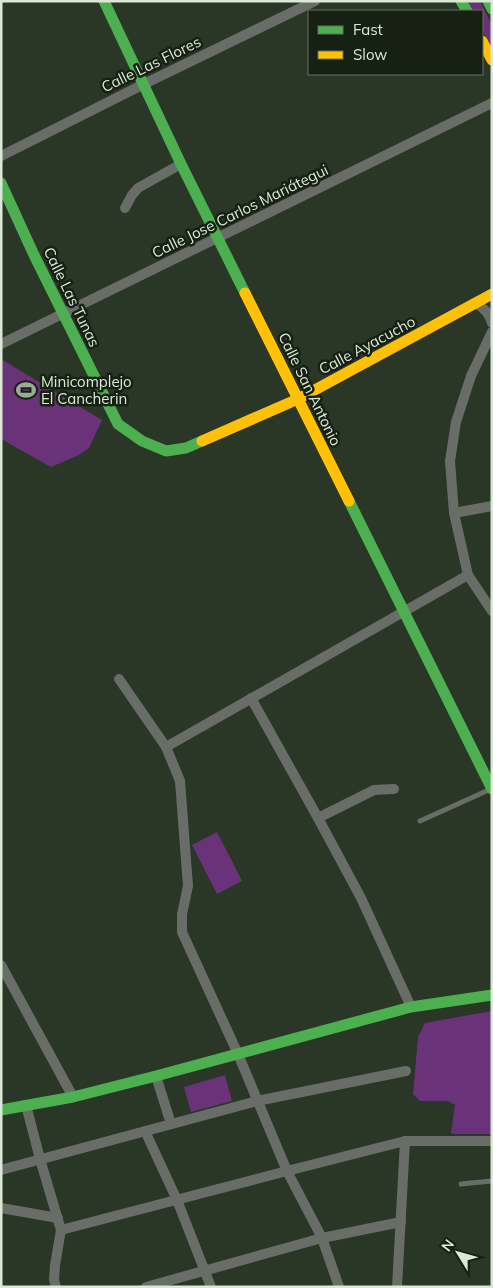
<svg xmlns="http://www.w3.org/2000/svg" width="493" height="1288" viewBox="0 0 493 1288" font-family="Mulish,sans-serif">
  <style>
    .green { fill: #6a3379 }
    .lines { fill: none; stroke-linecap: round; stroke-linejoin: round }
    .lane { stroke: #686d67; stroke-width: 5 }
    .street { stroke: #686d67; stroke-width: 10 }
    .fast { stroke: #4caf50; stroke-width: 11 }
    .slow { stroke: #ffc107; stroke-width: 11 }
    .labels { text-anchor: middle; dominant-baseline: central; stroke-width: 5; stroke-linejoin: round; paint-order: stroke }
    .street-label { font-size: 15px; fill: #dae9d6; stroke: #162013 }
    .poi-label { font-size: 15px; fill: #dae9d6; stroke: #162013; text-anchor: start }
  </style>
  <rect width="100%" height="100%" fill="#2a3626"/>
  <g class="green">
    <path d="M468,1H480L492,25V49L482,29V11H473Z"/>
    <path d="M1,359L102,420L89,448L79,455L51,467L1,439Z"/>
    <path d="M217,832L242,881L217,894L192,845Z"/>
    <path d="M492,1011V1134H455L451,1133L455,1105L448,1101H420L413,1094L418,1037L425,1023Z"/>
    <path d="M225,1075L232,1101L191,1112L184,1087Z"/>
  </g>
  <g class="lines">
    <g class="lane">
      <path d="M420,821L491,789"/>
      <path d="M461,1184L492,1181"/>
    </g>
    <g class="street">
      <path d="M1,156L144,84L315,1"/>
      <path d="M125,208L132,195L138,188L181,164"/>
      <path d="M475,303C484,308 489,313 492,323"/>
      <path d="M492,332L471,376L456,422L450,461L454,513L468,575L492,611"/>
      <path d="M1,344L492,103"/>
      <path d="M454,513L492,506"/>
      <path d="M119,679L166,747L180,781L188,886L182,914V932L238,1054L287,1171L322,1238L339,1287"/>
      <path d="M251,698L318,818L361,898L411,1007"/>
      <path d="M166,747L468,575"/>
      <path d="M318,818L374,790L394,789"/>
      <path d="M1,965L73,1097"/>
      <path d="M156,1076L171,1124"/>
      <path d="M26,1105L40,1159L61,1230L55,1265L54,1280L56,1287"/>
      <path d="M145,1131L177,1200L211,1287"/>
      <path d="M1,1170L257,1101L406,1071"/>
      <path d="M1,1208L58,1218"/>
      <path d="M61,1230L287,1171L405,1141H492"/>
      <path d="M146,1287L322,1238L401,1222"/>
      <path d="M397,1287L405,1141"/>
    </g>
    <g class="fast">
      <path d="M104,1L181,164L245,293"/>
      <path d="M461,1L467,11"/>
      <path d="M488,1L492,9"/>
      <path d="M1,183L34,255L118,424L142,441L166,451L186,448L202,441"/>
      <path d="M349,501L492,789"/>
      <path d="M1,1110L73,1097L156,1076L411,1007L492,995"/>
    </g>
    <g class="slow">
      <path d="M482,41L492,60"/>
      <path d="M245,293L349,501"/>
      <path d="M202,441L298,399L492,294"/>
    </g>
  </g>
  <defs>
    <symbol id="stadium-bare" viewBox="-9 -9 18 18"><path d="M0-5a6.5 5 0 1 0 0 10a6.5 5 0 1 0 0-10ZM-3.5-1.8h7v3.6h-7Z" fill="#9caa98" stroke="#162013" stroke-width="2.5" paint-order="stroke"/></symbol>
  </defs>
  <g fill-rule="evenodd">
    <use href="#stadium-bare" x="12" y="376" width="28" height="28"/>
  </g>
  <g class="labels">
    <g class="street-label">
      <text transform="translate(151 64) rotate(-26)">Calle Las Flores</text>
      <text transform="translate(240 211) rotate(-26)">Calle Jose Carlos Mariátegui</text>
      <text transform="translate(72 297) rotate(64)">Calle Las Tunas</text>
      <text transform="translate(367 345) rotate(-28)">Calle Ayacucho</text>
      <text transform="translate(310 389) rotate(64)">Calle San Antonio</text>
    </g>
    <g class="poi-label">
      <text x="41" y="381">Minicomplejo<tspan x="41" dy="17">El Cancherin</tspan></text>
    </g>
  </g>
  <rect width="493" height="1288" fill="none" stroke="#dae9d6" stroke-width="5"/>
  <rect x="308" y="10" width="175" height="65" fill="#162013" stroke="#647061"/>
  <rect x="318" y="26" width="25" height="8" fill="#4caf50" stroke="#647061"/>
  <text x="353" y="35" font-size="15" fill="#dae9d6">Fast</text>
  <rect x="318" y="51" width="25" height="8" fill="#ffc107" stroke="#647061"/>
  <text x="353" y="60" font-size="15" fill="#dae9d6">Slow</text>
  <g transform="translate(458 1253) rotate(307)" stroke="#162013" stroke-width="4" paint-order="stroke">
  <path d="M0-4L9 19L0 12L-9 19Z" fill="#dae9d6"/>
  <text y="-8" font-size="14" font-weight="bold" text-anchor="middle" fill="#dae9d6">N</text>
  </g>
</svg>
